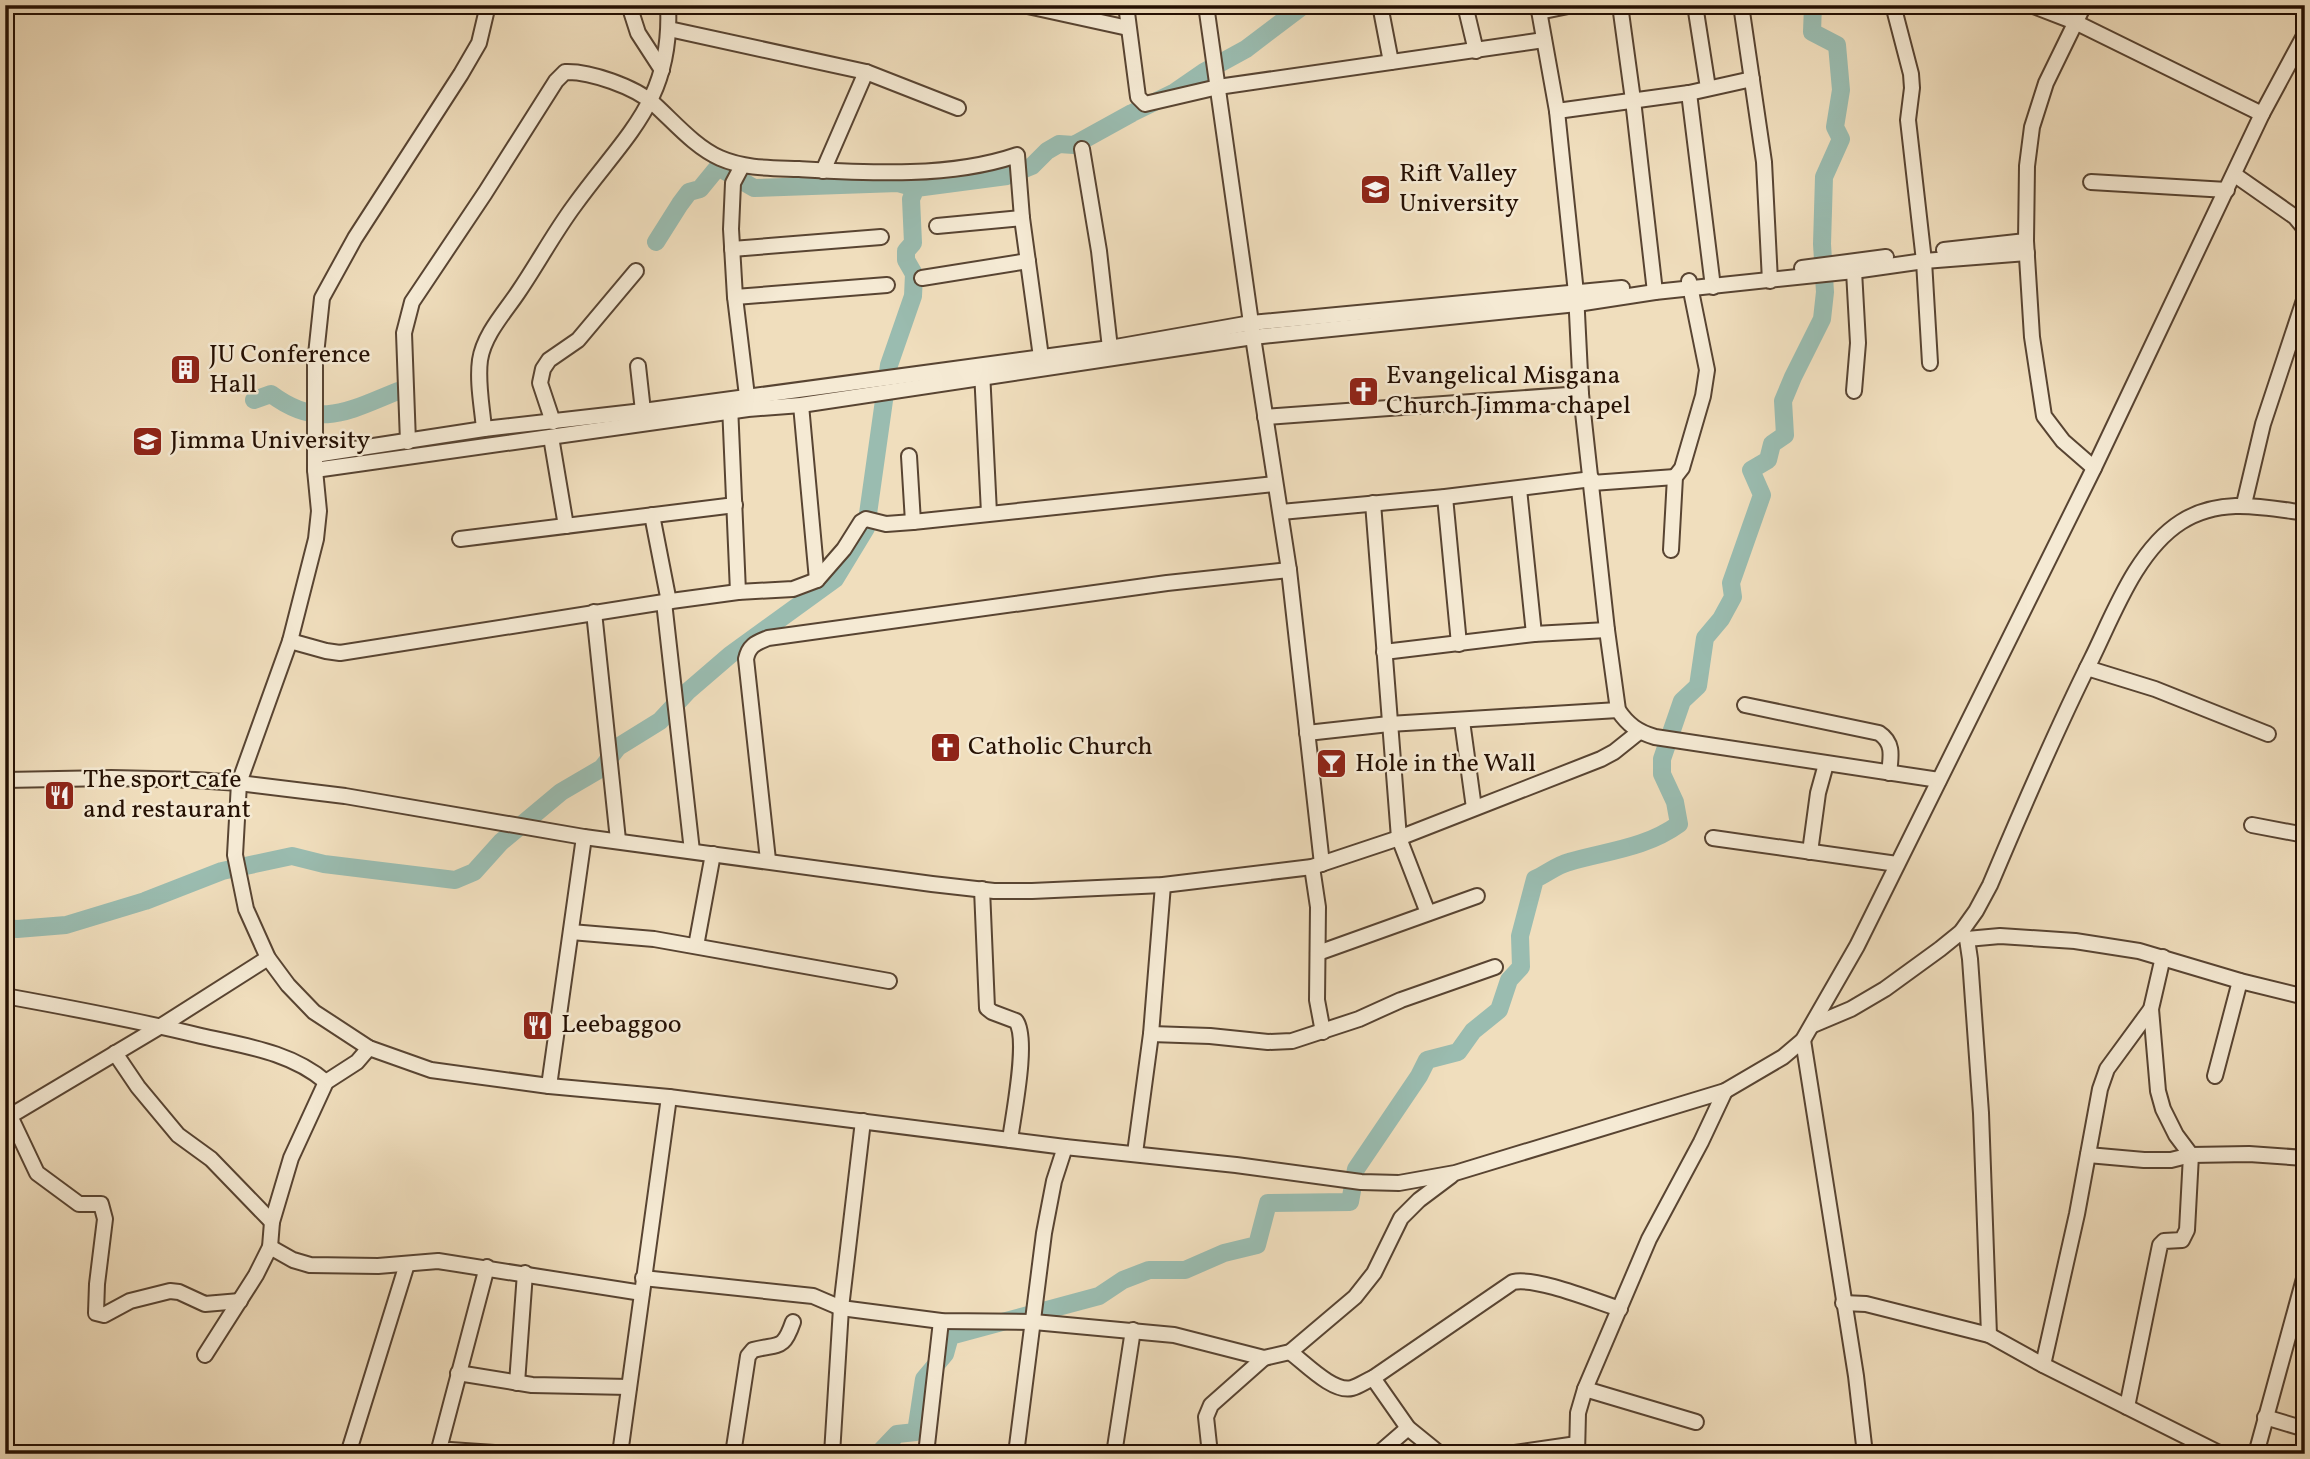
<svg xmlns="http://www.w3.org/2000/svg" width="2310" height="1459" viewBox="0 0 2310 1459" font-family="Vollkorn,serif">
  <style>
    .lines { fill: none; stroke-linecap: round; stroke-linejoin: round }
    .river { stroke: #9abcb0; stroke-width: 18 }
    .minor-casing { stroke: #584432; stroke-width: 18 }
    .minor { stroke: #f5ead4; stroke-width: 14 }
    .labels { text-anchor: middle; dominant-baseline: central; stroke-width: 5; stroke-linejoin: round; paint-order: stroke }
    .poi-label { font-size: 26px; fill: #251003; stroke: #f5ead4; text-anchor: start }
  </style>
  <rect width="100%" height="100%" fill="#f0debd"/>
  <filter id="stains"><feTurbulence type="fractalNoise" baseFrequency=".00286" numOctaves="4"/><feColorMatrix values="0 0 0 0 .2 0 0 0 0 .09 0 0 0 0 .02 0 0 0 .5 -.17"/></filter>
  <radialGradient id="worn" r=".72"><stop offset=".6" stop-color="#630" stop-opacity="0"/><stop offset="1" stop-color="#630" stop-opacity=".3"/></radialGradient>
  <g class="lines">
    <g class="river">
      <path d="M656,242L680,204L689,192L700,189L718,167L754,188L898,183L916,188"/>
      <path d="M254,400L271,394C319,430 348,411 398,391"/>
      <path d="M5,928L17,929L66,925L145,901L222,871L292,856L324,864L455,880L474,872L501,842L561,792L602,768L618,747L660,721L687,692L730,655L835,579L866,528L889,365L913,296L914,274L906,260V251L913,243L911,199L916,188L1007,176L1032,166L1047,151L1059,144L1074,145L1132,113L1175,92L1204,72L1246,49L1304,5"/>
      <path d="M878,1454L897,1434L916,1432L924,1379L945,1354L950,1336L1099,1296L1123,1280L1149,1270H1185L1224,1253L1257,1245L1268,1203L1350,1202L1356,1169L1419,1076L1427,1060L1458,1052L1473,1031L1499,1010L1509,980L1521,967L1520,936L1535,879C1546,874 1557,865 1569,862C1607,851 1646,848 1679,824L1675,802L1662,774V759L1682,701L1698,686L1705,638L1721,619L1733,597L1731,583L1762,495L1751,470L1768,460L1772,444L1785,435L1783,401L1793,377L1822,319L1825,292L1822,244L1824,177L1841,139L1835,127L1841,90L1837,45L1812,32L1813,5"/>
    </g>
    <defs>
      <g id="minor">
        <path d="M488,5L479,43L461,74L355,238L322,298L315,364V470L319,511L316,539L290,641L239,783L235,855L246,909L268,958L288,985L314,1012L369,1048L431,1070L549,1086L669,1097L1065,1147L1236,1165L1361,1182L1399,1183L1455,1173L1725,1091L1783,1057L1803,1040L1857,946L2094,468L2262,114L2305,34"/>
        <path d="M629,5L638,33L662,70"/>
        <path d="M1023,5L1128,28"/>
        <path d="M1126,5L1138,97L1145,104L1218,87L1544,40"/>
        <path d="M1206,5L1253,337L1289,570L1322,864"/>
        <path d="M1380,5L1391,62"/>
        <path d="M1465,5L1476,51"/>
        <path d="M1538,5L1557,111L1576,293L1581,394L1607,630L1618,710C1628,725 1638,732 1655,737L1939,780"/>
        <path d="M1620,5L1633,100L1655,292"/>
        <path d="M1695,5L1708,88"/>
        <path d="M1741,5L1764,162L1770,281"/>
        <path d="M1893,5L1911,74L1912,88L1908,120L1924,261L1930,363"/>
        <path d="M2031,5L2075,22L2262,114"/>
        <path d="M2084,5L2046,83L2032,127L2027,166L2026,241L2032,337L2044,416L2063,441L2094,468"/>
        <path d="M1539,12L1573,5"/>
        <path d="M669,29L866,72L958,108"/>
        <path d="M1689,93L1713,287"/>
        <path d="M1557,111L1689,93L1752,79"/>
        <path d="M1082,149L1099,251L1110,348"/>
        <path d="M742,166L733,183L731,229L735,297L747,396"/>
        <path d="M823,171L866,72"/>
        <path d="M2235,175L2295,217L2305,229"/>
        <path d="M2091,182L2227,190"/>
        <path d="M937,226L1022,218"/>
        <path d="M732,249L881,237"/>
        <path d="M1944,250L2026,241"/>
        <path d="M1802,268L1886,257"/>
        <path d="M922,278L1028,261"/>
        <path d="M735,297L887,285"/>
        <path d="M638,366L643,411"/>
        <path d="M982,371L989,513"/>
        <path d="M1854,391L1858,343L1854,271"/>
        <path d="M730,405L738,592"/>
        <path d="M801,405L817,580"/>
        <path d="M1265,417L1581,394"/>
        <path d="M553,422L540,383L543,369L549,360L578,340L636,271"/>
        <path d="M484,429C482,406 477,382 480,360C484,334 506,311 519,291C538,263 554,233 574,206C625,135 673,101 668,5"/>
        <path d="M551,437L566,526"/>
        <path d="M408,442L404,333L412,302L485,193L556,81L565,72C590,71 635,87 654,104C674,122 695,147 720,158C745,169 773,168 799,169C869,173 950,178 1017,155L1022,218L1041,357"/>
        <path d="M315,455L484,429L643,411L1110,348L1251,323L1622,288"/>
        <path d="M909,456L913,522"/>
        <path d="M315,470L748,409L801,405L1253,337L1577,304L1655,292L1854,271L1924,261L2027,253"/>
        <path d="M1592,483L1675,477"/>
        <path d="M1519,489L1534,634"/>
        <path d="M1445,497L1459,644"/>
        <path d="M1373,503L1399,838L1428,913"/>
        <path d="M2244,504L2263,424L2305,297"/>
        <path d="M1281,512L1445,497L1592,479"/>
        <path d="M652,515L669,602"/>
        <path d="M460,539L735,505"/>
        <path d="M1671,550L1675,477L1682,468L1703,396L1707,370L1689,281"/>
        <path d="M664,602L692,851"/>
        <path d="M594,612L618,840"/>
        <path d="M290,641L326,651L340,653L664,602L738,592L793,589L817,580L844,549L861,522L866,519L886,524L913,522L1274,484"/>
        <path d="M1384,652L1534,634L1607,630"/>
        <path d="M2087,668L2155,689L2268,734"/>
        <path d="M1745,705L1879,733C1894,743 1891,756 1889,773"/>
        <path d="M1462,721L1474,808"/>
        <path d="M1307,733L1389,724L1618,710"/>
        <path d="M5,780L111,778L195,780L239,783L345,796L584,837L932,884L994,891H1032L1163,885L1312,867L1399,838L1601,759L1614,752L1639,732"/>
        <path d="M2252,825L2305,835"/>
        <path d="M1713,838L1897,864"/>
        <path d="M1810,852L1818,793L1826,764"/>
        <path d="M768,860L746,659C749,645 756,643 768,638L1167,583L1289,570"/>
        <path d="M1312,867L1318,907L1317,1000L1323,1032"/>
        <path d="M982,889L987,1008L992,1012L1016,1021C1029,1039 1013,1116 1010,1140"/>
        <path d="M571,932L654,939L889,981"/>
        <path d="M1961,932L1967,939L1970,959L1981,1113L1989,1335"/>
        <path d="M1967,939L2000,936L2075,941L2139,951L2240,981L2305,997"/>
        <path d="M696,946L713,854"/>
        <path d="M1318,953L1477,896"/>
        <path d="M5,996C71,1008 136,1020 201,1036C245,1046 291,1052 326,1082"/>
        <path d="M1813,1025L1851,1009L1885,989L1940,949L1961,932L1976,911L1990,885C2022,809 2055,732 2092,658C2114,613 2137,550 2181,522C2220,497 2263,507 2305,513"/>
        <path d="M1151,1034L1210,1036L1268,1042L1292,1041L1359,1019L1401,1000L1495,967"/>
        <path d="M1803,1040L1856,1376L1865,1454"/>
        <path d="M115,1053L138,1087L178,1135L211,1159L272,1222"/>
        <path d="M2215,1076L2240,981"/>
        <path d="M549,1086L584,837"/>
        <path d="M10,1116L37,1173L79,1204H101L105,1219L97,1284L96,1313L104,1315L130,1301L170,1291L179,1292L205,1304L240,1301"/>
        <path d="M5,1119L161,1026L268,958"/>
        <path d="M1135,1153L1151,1034L1163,885"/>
        <path d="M2088,1155L2144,1160H2171L2191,1155L2249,1154L2305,1158"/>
        <path d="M270,1247L293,1260L310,1265L378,1266L438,1261L642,1293"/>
        <path d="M643,1278L813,1296L841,1308L941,1321L1034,1322L1174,1335L1264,1358L1290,1352L1355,1297L1374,1273L1401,1218L1419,1200L1451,1176"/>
        <path d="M1843,1303L1866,1304L1989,1335L2043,1365L2221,1454"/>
        <path d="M1290,1352C1305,1363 1333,1393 1352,1388C1359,1386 1366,1381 1373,1378L1408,1428L1440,1454"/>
        <path d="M205,1355L256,1275L270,1247L272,1222L291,1158L326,1082L357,1062L369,1048"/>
        <path d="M2043,1365L2077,1214L2100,1089L2107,1069L2151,1009L2163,957"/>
        <path d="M458,1373L532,1385L629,1387"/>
        <path d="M1373,1378L1513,1282C1537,1277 1595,1301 1620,1309"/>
        <path d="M517,1383L525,1273"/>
        <path d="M1585,1389L1696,1422"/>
        <path d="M2127,1407L2160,1245L2164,1241L2182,1240L2187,1230L2191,1155L2176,1135L2163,1109L2158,1091L2151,1009"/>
        <path d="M2265,1417L2305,1429"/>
        <path d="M438,1453L487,1267"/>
        <path d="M348,1454L407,1264"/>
        <path d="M438,1454L450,1450L510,1454"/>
        <path d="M620,1454L669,1097"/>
        <path d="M733,1454L748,1356L753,1350C779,1343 783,1351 793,1322"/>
        <path d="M832,1454L841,1308L863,1121"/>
        <path d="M926,1454L941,1321"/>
        <path d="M1016,1454L1044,1233L1054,1181L1065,1147"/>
        <path d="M1114,1454L1133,1330"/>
        <path d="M1210,1454L1206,1417L1211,1405L1264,1358"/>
        <path d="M1378,1454L1408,1428"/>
        <path d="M1508,1454L1577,1444"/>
        <path d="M1577,1454L1578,1413L1585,1389L1649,1239L1701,1142L1725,1091"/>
        <path d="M2256,1454L2305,1275"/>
      </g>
    </defs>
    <use href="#minor" class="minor-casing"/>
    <use href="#minor" class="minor"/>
  </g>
  <defs>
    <symbol id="university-square" viewBox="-11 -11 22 22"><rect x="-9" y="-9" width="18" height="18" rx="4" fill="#8f2418" stroke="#f5ead4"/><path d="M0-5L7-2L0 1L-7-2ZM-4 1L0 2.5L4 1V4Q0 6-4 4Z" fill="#fff"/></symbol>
    <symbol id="building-square" viewBox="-11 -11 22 22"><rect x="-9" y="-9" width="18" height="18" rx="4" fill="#8f2418" stroke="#f5ead4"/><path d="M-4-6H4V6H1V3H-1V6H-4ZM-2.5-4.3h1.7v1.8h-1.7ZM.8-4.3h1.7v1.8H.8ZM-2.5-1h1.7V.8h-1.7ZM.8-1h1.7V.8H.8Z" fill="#fff"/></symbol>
    <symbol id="church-square" viewBox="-11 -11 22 22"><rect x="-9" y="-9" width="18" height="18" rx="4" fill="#8f2418" stroke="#f5ead4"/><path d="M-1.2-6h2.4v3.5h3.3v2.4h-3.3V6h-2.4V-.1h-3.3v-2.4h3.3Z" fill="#fff"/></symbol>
    <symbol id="bar-square" viewBox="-11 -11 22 22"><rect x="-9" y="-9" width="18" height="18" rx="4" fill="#8f2418" stroke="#f5ead4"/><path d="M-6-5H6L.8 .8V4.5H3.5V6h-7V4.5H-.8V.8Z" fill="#fff"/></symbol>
    <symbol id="restaurant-square" viewBox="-11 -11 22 22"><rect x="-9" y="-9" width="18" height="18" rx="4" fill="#8f2418" stroke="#f5ead4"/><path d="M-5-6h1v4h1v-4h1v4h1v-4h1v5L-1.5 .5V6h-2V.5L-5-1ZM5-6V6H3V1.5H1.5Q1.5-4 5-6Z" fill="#fff"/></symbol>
  </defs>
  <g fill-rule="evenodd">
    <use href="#university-square" x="1358" y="172" width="35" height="35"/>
    <use href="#building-square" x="168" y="352" width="35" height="35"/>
    <use href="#church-square" x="1346" y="374" width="35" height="35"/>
    <use href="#university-square" x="130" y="424" width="35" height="35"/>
    <use href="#church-square" x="928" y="730" width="35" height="35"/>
    <use href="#bar-square" x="1314" y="746" width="35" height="35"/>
    <use href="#restaurant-square" x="42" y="778" width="35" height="35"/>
    <use href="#restaurant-square" x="520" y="1008" width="35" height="35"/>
  </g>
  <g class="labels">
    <g class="poi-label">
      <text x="1399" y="174">Rift Valley<tspan x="1399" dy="30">University</tspan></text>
      <text x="209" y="355">JU Conference<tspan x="209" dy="30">Hall</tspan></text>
      <text x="1386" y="376">Evangelical Misgana<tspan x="1386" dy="30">Church Jimma chapel</tspan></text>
      <text x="170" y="441">Jimma University</text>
      <text x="968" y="747">Catholic Church</text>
      <text x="1355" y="764">Hole in the Wall</text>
      <text x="83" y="780">The sport cafe<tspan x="83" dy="30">and restaurant</tspan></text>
      <text x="561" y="1025">Leebaggoo</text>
    </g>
  </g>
  <rect width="2310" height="1459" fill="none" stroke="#f0debd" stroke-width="28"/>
  <rect x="7" y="7" width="2296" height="1445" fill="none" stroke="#251003" stroke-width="3.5"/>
  <rect x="14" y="14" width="2282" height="1431" fill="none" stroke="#251003" stroke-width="2"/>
  <rect width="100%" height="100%" filter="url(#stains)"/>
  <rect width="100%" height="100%" fill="url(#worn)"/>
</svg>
